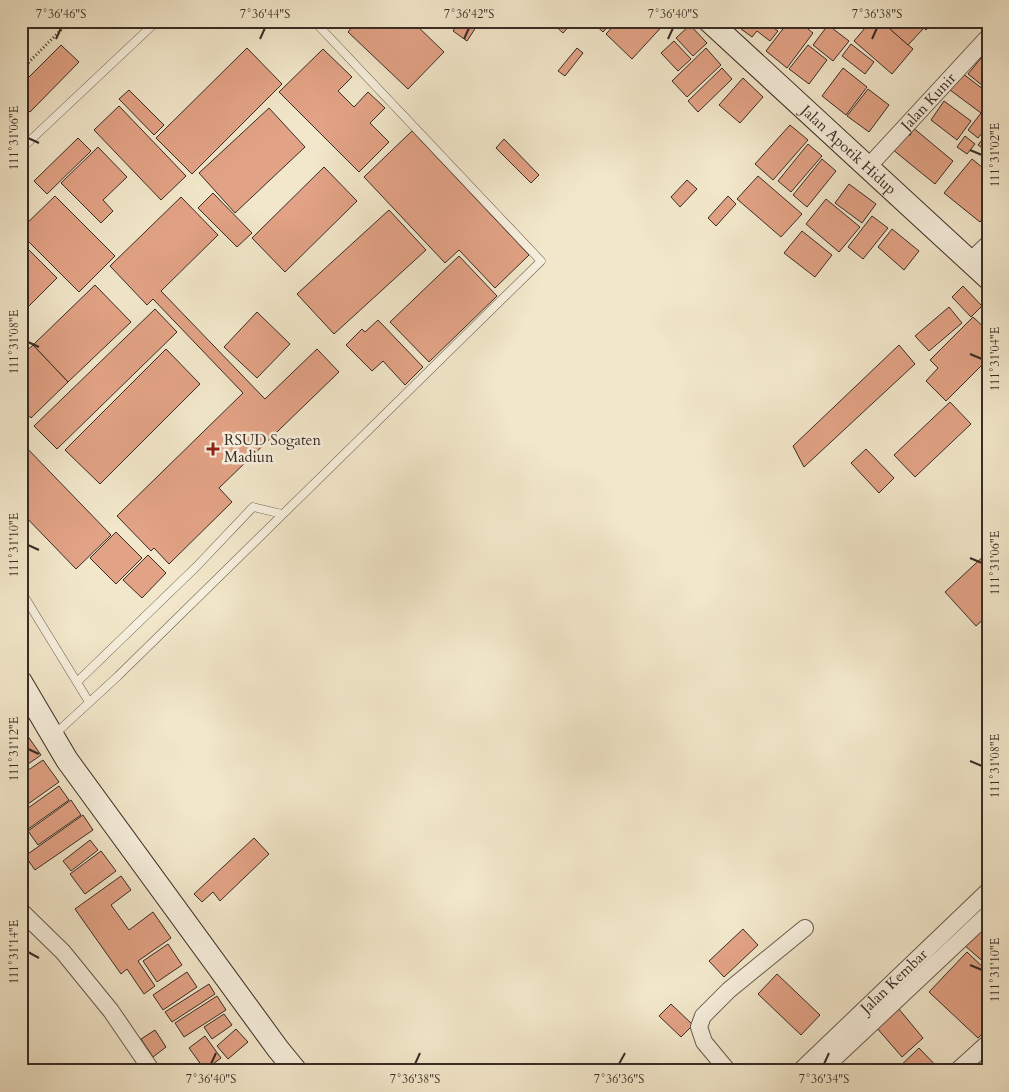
<svg xmlns="http://www.w3.org/2000/svg" width="1009" height="1092" viewBox="0 0 1009 1092" font-family="Cardo,serif">
  <style>
    .building { fill: #e2a285; stroke: #382c25 }
    .lines { fill: none; stroke-linecap: round; stroke-linejoin: round }
    .lane-casing { stroke: #665b4e; stroke-width: 9 }
    .street-casing { stroke: #665b4e; stroke-width: 18 }
    .secondary-casing { stroke: #382c25; stroke-width: 24 }
    .path { stroke: #382c25; stroke-width: 3; stroke-dasharray: 1 2.5; stroke-linecap: butt }
    .lane { stroke: #f7efdd; stroke-width: 8 }
    .street { stroke: #f7efdd; stroke-width: 16 }
    .secondary { stroke: #f7efdd; stroke-width: 22 }
    .ticks { fill: none; stroke: #382c25; stroke-width: 2 }
    .poi-dot { fill: #8f2418; stroke: #f7efdd; stroke-width: 2 }
    .labels { text-anchor: middle; dominant-baseline: central; stroke-width: 5; stroke-linejoin: round; paint-order: stroke }
    .street-label { font-size: 15px; fill: #382c25; stroke: #f7efdd }
    .poi-label { font-size: 15px; fill: #382c25; stroke: #f7efdd; text-anchor: start }
    .neatline { fill: none; stroke: #382c25; stroke-width: 2 }
    .ticks-label { font-size: 12px; text-anchor: middle; fill: #382c25 }
  </style>
  <rect width="100%" height="100%" fill="#f2e7ca"/>
  <filter id="stains"><feTurbulence type="fractalNoise" baseFrequency=".004" numOctaves="4"/><feColorMatrix values="0 0 0 0 .2 0 0 0 0 .09 0 0 0 0 .02 0 0 0 .5 -.17"/></filter>
  <radialGradient id="worn" r=".72"><stop offset=".6" stop-color="#630" stop-opacity="0"/><stop offset="1" stop-color="#630" stop-opacity=".3"/></radialGradient>
  <g class="building">
    <path d="M357,21H412L444,52L408,89L348,32Z"/>
    <path d="M460,21H480L467,41L453,31Z"/>
    <path d="M550,21H574L563,33Z"/>
    <path d="M591,21H613L603,32Z"/>
    <path d="M618,21H667L632,59L606,34Z"/>
    <path d="M747,21H764L778,31L770,41L757,31L752,37L741,29Z"/>
    <path d="M769,21H785L778,29Z"/>
    <path d="M789,21H798L813,33L787,68L766,51Z"/>
    <path d="M871,21H881L913,49L892,74L854,41Z"/>
    <path d="M881,21H914L923,29L908,45Z"/>
    <path d="M916,21H934L926,30Z"/>
    <path d="M690,25L707,43L693,56L676,38Z"/>
    <path d="M828,25L849,41L833,61L813,45Z"/>
    <path d="M674,41L691,59L678,71L661,53Z"/>
    <path d="M851,44L874,62L865,74L842,56Z"/>
    <path d="M61,45L79,62L30,112L21,104V85Z"/>
    <path d="M808,45L827,60L809,84L789,69Z"/>
    <path d="M247,48L282,84L192,174L156,138Z"/>
    <path d="M577,48L583,53L565,76L558,71Z"/>
    <path d="M706,48L721,65L687,97L672,81Z"/>
    <path d="M323,49L352,77L338,91L354,107L368,92L385,108L370,123L389,142L359,172L279,92Z"/>
    <path d="M986,52L988,53V90L968,74Z"/>
    <path d="M722,68L732,79L698,112L688,101Z"/>
    <path d="M843,68L867,87L846,115L822,96Z"/>
    <path d="M962,73L988,93V125L978,138L968,130L981,113L950,90Z"/>
    <path d="M743,78L763,97L740,123L719,105Z"/>
    <path d="M868,89L889,105L869,132L847,116Z"/>
    <path d="M129,90L164,125L154,135L119,99Z"/>
    <path d="M944,101L971,121L957,140L931,120Z"/>
    <path d="M119,106L186,176L161,200L94,130Z"/>
    <path d="M269,108L305,147L235,213L199,173Z"/>
    <path d="M790,125L808,140L773,180L755,164Z"/>
    <path d="M911,126L953,161L935,184L892,149Z"/>
    <path d="M412,131L529,255L495,288L459,250L445,263L364,177Z"/>
    <path d="M988,132V152L978,145Z"/>
    <path d="M965,136L975,144L967,154L957,147Z"/>
    <path d="M78,138L91,151L47,194L34,181Z"/>
    <path d="M504,139L539,175L531,183L496,148Z"/>
    <path d="M808,144L822,156L791,192L778,181Z"/>
    <path d="M98,147L127,177L103,200L113,211L101,223L61,183Z"/>
    <path d="M822,159L836,171L807,207L793,195Z"/>
    <path d="M972,159L988,172V212L980,222L944,193Z"/>
    <path d="M324,167L357,201L285,272L252,238Z"/>
    <path d="M758,176L802,214L781,237L737,199Z"/>
    <path d="M687,180L697,189L680,207L671,197Z"/>
    <path d="M849,184L876,204L862,223L835,203Z"/>
    <path d="M213,193L252,233L237,247L198,208Z"/>
    <path d="M55,196L115,256L79,292L21,234V229Z"/>
    <path d="M728,196L736,204L716,226L708,218Z"/>
    <path d="M181,197L218,235L161,291L265,399L317,349L339,372L219,488L232,502L169,564L154,548L151,551L117,516L243,393L153,299L147,305L110,266Z"/>
    <path d="M826,199L860,227L839,252L806,224Z"/>
    <path d="M389,210L426,250L334,334L297,294Z"/>
    <path d="M872,216L888,228L863,259L848,247Z"/>
    <path d="M892,229L919,251L904,270L878,247Z"/>
    <path d="M802,231L832,255L815,277L784,253Z"/>
    <path d="M21,242L57,278L21,314Z"/>
    <path d="M459,256L497,296L429,362L390,322Z"/>
    <path d="M95,285L131,322L68,382L33,345Z"/>
    <path d="M963,286L982,306L971,317L952,297Z"/>
    <path d="M949,307L962,323L929,351L915,336Z"/>
    <path d="M155,309L177,332L57,449L34,426Z"/>
    <path d="M257,312L290,344L257,378L224,347Z"/>
    <path d="M973,317L988,331V359L946,401L926,381L938,368L930,360Z"/>
    <path d="M378,320L423,367L405,385L383,361L372,371L346,345L362,329L365,332Z"/>
    <path d="M33,345L68,382L31,418L21,407V356Z"/>
    <path d="M899,345L915,364L804,467L793,446Z"/>
    <path d="M166,349L200,384L100,484L65,450Z"/>
    <path d="M950,402L971,424L915,477L894,455Z"/>
    <path d="M21,442L111,535L76,569L21,512Z"/>
    <path d="M866,449L894,478L879,493L851,463Z"/>
    <path d="M116,532L142,558L116,584L90,558Z"/>
    <path d="M988,552V615L976,626L945,592Z"/>
    <path d="M148,555L166,573L142,598L123,580Z"/>
    <path d="M27,735L41,755L21,769V739Z"/>
    <path d="M43,760L59,782L21,809V775Z"/>
    <path d="M59,786L69,800L24,832L21,827V813Z"/>
    <path d="M71,800L81,815L38,845L28,831Z"/>
    <path d="M83,815L93,830L35,870L25,856Z"/>
    <path d="M254,838L269,854L220,901L213,892L202,902L194,894Z"/>
    <path d="M90,840L98,850L71,871L63,861Z"/>
    <path d="M101,851L116,871L85,894L70,874Z"/>
    <path d="M121,876L131,890L111,905L129,930L153,912L171,938L138,961L155,986L144,994L127,969L121,974L75,909Z"/>
    <path d="M988,924V966L963,944Z"/>
    <path d="M743,929L758,945L724,977L709,961Z"/>
    <path d="M168,944L182,965L157,982L143,961Z"/>
    <path d="M967,952L988,972V1028L978,1038L929,992Z"/>
    <path d="M187,972L197,987L163,1010L153,995Z"/>
    <path d="M777,974L820,1015L801,1035L758,994Z"/>
    <path d="M209,984L215,994L172,1022L165,1012Z"/>
    <path d="M217,996L226,1010L184,1037L175,1023Z"/>
    <path d="M671,1004L693,1025L681,1037L659,1016Z"/>
    <path d="M898,1008L923,1038L902,1057L876,1027Z"/>
    <path d="M224,1014L232,1025L212,1039L204,1027Z"/>
    <path d="M236,1029L248,1042L228,1059L217,1046Z"/>
    <path d="M155,1030L166,1047L153,1057L141,1039Z"/>
    <path d="M205,1036L221,1058L205,1070L189,1048Z"/>
    <path d="M919,1048L940,1070L895,1071Z"/>
  </g>
  <g class="lines">
    <defs>
      <g id="lane">
        <path d="M21,149L157,21"/>
        <path d="M21,591L89,702"/>
        <path d="M77,682L196,567L253,507L282,514"/>
        <path d="M55,734L118,676L541,261L314,21"/>
      </g>
      <g id="street">
        <path id="s1" d="M868,167L988,37"/>
        <path d="M969,262L988,244"/>
        <path d="M21,911L63,952L111,1011L152,1071"/>
        <path d="M728,1071L704,1042L699,1027L703,1016L729,990L805,928"/>
        <path id="s2" d="M800,1071L988,891"/>
        <path d="M821,1071L988,914"/>
        <path d="M957,1071L988,1043"/>
      </g>
      <g id="secondary">
        <path id="s3" d="M709,21L988,278"/>
        <path d="M21,682L67,760L278,1049L296,1071"/>
      </g>
    </defs>
    <use href="#lane" class="lane-casing"/>
    <use href="#street" class="street-casing"/>
    <use href="#secondary" class="secondary-casing"/>
    <path class="path" d="M21,70L70,21"/>
    <use href="#lane" class="lane"/>
    <use href="#street" class="street"/>
    <use href="#secondary" class="secondary"/>
  </g>
  <path class="ticks" d="M56,39L61,28M260,39L265,28M464,39L469,28M668,39L673,28M872,39L877,28M28,138L39,143M970,150L982,155M28,342L39,347M970,354L982,359M28,545L39,550M970,558L982,563M28,749L39,754M970,761L982,766M28,952L39,958M970,965L982,970M211,1064L216,1053M415,1064L420,1053M619,1064L625,1053M824,1064L829,1053"/>
  <path class="poi-dot" d="M210.5 441.5h5v5h5v5h-5v5h-5v-5h-5v-5h5z"/>
  <g class="labels">
    <g class="street-label">
      <text stroke="none"><textPath href="#s1" startOffset="89">Jalan Kunir</textPath></text>
      <text stroke="none"><textPath href="#s3" startOffset="190">Jalan Apotik Hidup</textPath></text>
      <text stroke="none"><textPath href="#s2" startOffset="130">Jalan Kembar</textPath></text>
    </g>
    <g class="poi-label">
      <text x="224" y="440">RSUD Sogaten<tspan x="224" dy="17">Madiun</tspan></text>
    </g>
  </g>
  <rect width="1009" height="1092" fill="none" stroke="#f2e7ca" stroke-width="55"/>
  <rect x="28" y="28" width="954" height="1036" class="neatline"/>
  <g class="ticks-label">
    <text x="61" y="18">7°36'46"S</text>
    <text x="265" y="18">7°36'44"S</text>
    <text x="469" y="18">7°36'42"S</text>
    <text x="673" y="18">7°36'40"S</text>
    <text x="877" y="18">7°36'38"S</text>
    <text transform="translate(14 138) rotate(-90)" y="4">111°31'06"E</text>
    <text transform="translate(995 155) rotate(-90)" y="4">111°31'02"E</text>
    <text transform="translate(14 342) rotate(-90)" y="4">111°31'08"E</text>
    <text transform="translate(995 359) rotate(-90)" y="4">111°31'04"E</text>
    <text transform="translate(14 545) rotate(-90)" y="4">111°31'10"E</text>
    <text transform="translate(995 563) rotate(-90)" y="4">111°31'06"E</text>
    <text transform="translate(14 749) rotate(-90)" y="4">111°31'12"E</text>
    <text transform="translate(995 766) rotate(-90)" y="4">111°31'08"E</text>
    <text transform="translate(14 952) rotate(-90)" y="4">111°31'14"E</text>
    <text transform="translate(995 970) rotate(-90)" y="4">111°31'10"E</text>
    <text x="211" y="1083">7°36'40"S</text>
    <text x="415" y="1083">7°36'38"S</text>
    <text x="619" y="1083">7°36'36"S</text>
    <text x="824" y="1083">7°36'34"S</text>
  </g>
  <rect width="100%" height="100%" filter="url(#stains)"/>
  <rect width="100%" height="100%" fill="url(#worn)"/>
</svg>
